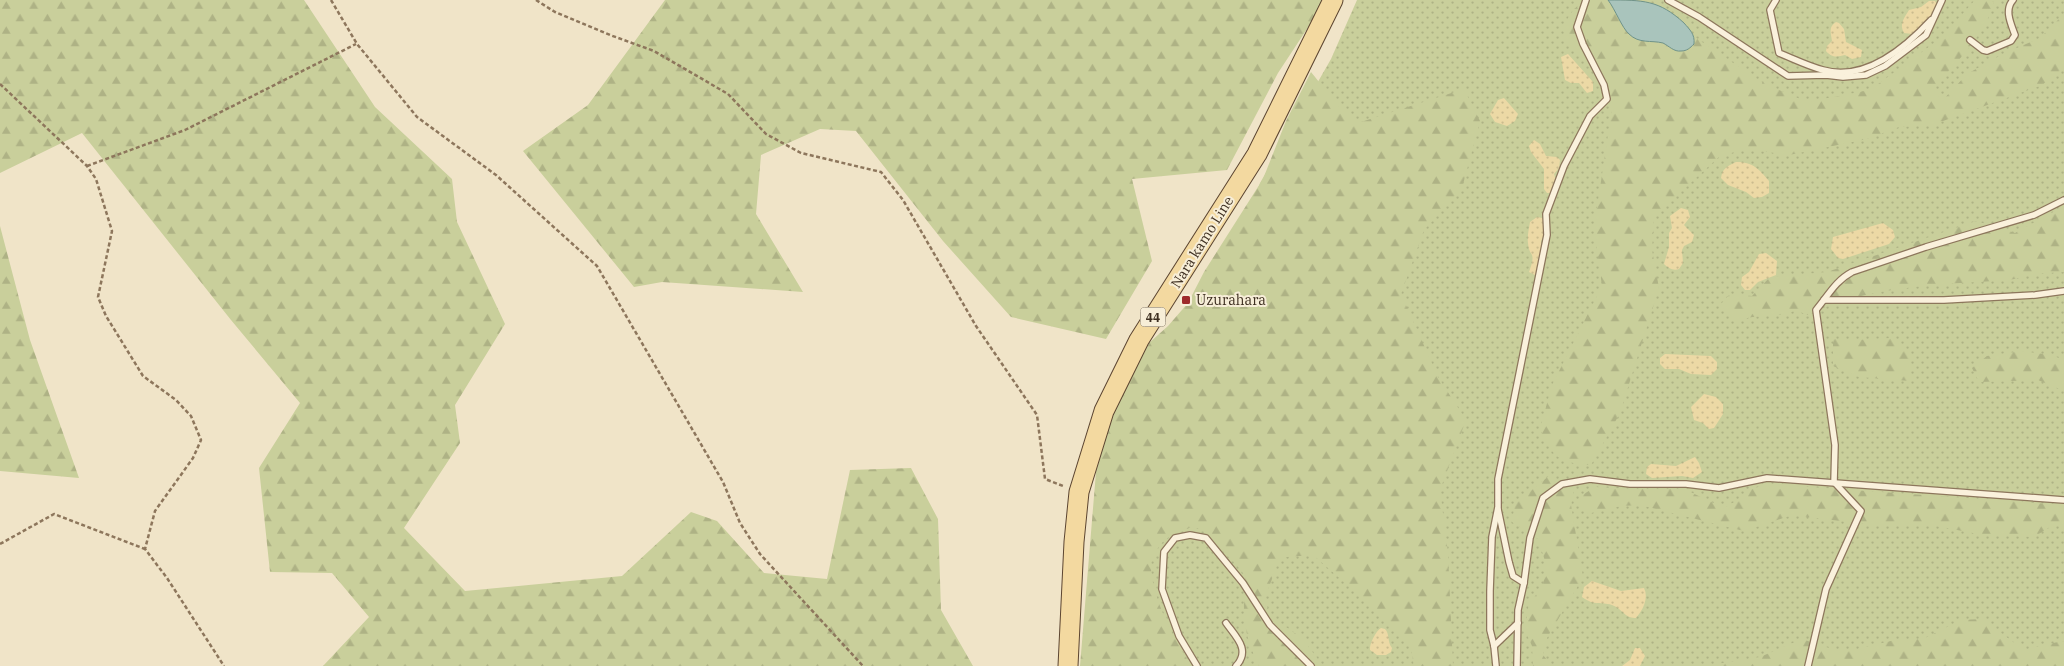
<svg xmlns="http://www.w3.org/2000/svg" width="2064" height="666" viewBox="0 0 2064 666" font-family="'IBM Plex Serif',serif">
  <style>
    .grass { fill: url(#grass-dots) }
    .forest { fill: url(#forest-firs) }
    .sand { fill: url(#sand-dots) }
    .water { fill: #a9c4bc; stroke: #6f938a }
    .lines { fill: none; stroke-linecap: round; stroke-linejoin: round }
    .lane-casing { stroke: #8d765c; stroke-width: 8 }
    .primary-casing { stroke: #5b4430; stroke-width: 21 }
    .path { stroke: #8d765c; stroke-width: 2.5; stroke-dasharray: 4 2.5; stroke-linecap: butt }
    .lane { stroke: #faf1dc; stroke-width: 5.5 }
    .primary { stroke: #f3d9a0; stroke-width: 19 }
    .poi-dot { fill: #9e2a2b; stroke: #f7eed8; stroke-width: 2 }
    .labels { text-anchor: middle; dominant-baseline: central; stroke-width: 4; stroke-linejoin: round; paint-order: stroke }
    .shield { fill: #f7eed8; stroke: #756857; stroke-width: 1 }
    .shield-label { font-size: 12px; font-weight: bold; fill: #3d2e20 }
    .street-label { font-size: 14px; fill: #3d2e20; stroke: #f7eed8 }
    .poi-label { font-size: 14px; fill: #3d2e20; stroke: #f7eed8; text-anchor: start }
  </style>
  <defs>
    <pattern id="grass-dots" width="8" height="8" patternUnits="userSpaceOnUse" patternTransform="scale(1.25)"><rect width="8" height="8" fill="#c9cf9b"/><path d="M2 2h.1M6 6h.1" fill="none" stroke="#aeb285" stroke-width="1.8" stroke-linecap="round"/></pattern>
    <pattern id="forest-firs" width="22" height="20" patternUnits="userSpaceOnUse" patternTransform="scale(1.25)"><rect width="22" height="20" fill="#c9cf9b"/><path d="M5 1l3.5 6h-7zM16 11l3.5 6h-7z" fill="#aeb285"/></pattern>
    <pattern id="sand-dots" width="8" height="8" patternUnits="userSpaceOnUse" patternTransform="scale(1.25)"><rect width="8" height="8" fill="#ecd9a5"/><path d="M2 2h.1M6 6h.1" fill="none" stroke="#cbbb8e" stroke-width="1.8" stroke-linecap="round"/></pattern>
  </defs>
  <rect width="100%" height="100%" fill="#f0e4c8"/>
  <path class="grass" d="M1357,0H2064V666H1150L1136,545L1260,183L1331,59Z"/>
  <g class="forest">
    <path d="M0,0H304L375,107L452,179L457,222L505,324L455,405L460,443L404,528L465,591L622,576L691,512L717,521L764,573L827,579L850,470L911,468L938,519L941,610L973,666H323L369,617L332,573L270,572L259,468L300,403L231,320L82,133L0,173Z"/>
    <path d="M665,0H1326L1278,73L1227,170L1132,179L1152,261L1106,339L1011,317L943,241L856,131L820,129L761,155L756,214L803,292L662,282L634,287L523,151L588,105Z"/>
    <path d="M1586,0H1635L1650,7L1763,83L1807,102L1870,90L1941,38L1975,0H1990L1994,2C1987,32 1954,66 1933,88L1942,101L1967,74L2003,54L2040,38L2064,14V68L2042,85L1932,125L1899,127L1867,139L1789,155L1746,149L1720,156L1654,216L1652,250L1659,288L1620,413L1591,465C1558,463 1553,457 1540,429L1552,385L1602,286L1594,228L1612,108L1601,72L1568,45L1562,27L1574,9Z"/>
    <path d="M1311,72L1340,108L1361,122L1464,89L1480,121L1462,188L1424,230L1401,294L1438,377L1466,420L1440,490L1448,553L1453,666H1414L1410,644L1381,614L1313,555L1286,557L1277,565L1264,601L1274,619L1302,638L1323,666H1259C1242,630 1243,615 1245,576C1222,546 1204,507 1164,541C1158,546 1150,560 1151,568C1153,601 1174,638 1191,666H1080L1096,472L1113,412L1149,343L1168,326L1188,303L1204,272L1263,179L1286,121Z"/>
    <path d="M2064,206V272C2053,273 2041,273 2029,275C2022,276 2015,280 2007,280C1940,285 1869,285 1807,315L1796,310C1774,320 1760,312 1738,321L1720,305L1730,294L1752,296L1770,277L1827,272L1976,221L2015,233Z"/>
    <path d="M0,226L30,340L79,478L0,471Z"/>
    <path d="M1892,338L1910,354V381L1859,377L1833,366V339L1855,340Z"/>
    <path d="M2022,351L2051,355L2064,360V391L2038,380L1979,382L1972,368L1987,356Z"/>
    <path d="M1550,475L1574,490L1571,505L1583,577L1547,638L1543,655L1552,666H1533L1532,646L1525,630L1529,603L1543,587L1545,561L1538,539L1512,522L1515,504Z"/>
    <path d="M1769,484L2064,505V525H2053L2034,537L1978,534L1926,524H1865L1792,515L1744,531L1640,505L1621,506L1587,514L1579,504L1584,494L1595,487L1633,489H1684L1724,508L1741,498L1751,489Z"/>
    <path d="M1982,619L2024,650L2062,641L2064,642V666H1705L1760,657L1802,639L1832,649L1853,650L1895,640L1923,639L1961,620Z"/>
  </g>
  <g class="sand">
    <path d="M1929,1H1935L1938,6L1935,22L1929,25L1921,35L1904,33C1899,24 1904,18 1909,10L1921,7Z"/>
    <path d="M1836,22L1839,23L1844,29L1846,42L1862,50L1861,57L1852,59L1845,55C1837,57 1832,58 1826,51L1827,46L1832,41C1831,33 1828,27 1836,22Z"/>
    <path d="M1568,54L1593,82V91L1587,93L1579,83H1571L1565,80L1561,57Z"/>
    <path d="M1504,98L1518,114L1515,121L1507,126L1495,122L1490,114L1498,100Z"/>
    <path d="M1534,140L1540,144L1546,156L1557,157L1560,160L1559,168L1554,174L1558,187L1553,193H1547L1544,189V169L1531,152L1529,146Z"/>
    <path d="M1736,162C1753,162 1759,169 1769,181V193L1762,197L1754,198L1746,192L1728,185L1721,178C1722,169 1727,166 1736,162Z"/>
    <path d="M1681,208L1688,210L1690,217L1684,225L1694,235L1692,242L1684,246L1682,250L1683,263L1679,269C1673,271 1668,268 1664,264L1669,247V233L1672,228L1670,216Z"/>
    <path d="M1537,217L1542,218L1545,222L1546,231L1541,241V272L1537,276L1529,272C1537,250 1529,258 1528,243C1527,236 1529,229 1530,222Z"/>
    <path d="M1883,223L1893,230L1895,237L1889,244L1843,259L1838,258L1831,249L1833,237Z"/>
    <path d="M1766,253L1777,261L1776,275L1758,282L1750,290H1745L1741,285L1742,277L1749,272L1759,254Z"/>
    <path d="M1665,354L1711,356L1717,362V369L1711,375L1691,374L1679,369H1665L1660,364V358Z"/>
    <path d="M1704,394L1716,397L1723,404V414L1714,428L1709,429L1703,423L1694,420L1691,407Z"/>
    <path d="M1695,457L1699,463L1702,472L1693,478L1682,476L1652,478L1646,474L1647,467L1651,464L1676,466Z"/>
    <path d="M1592,581L1621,591L1644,588C1649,598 1643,610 1636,618C1625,619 1622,608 1612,605C1600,601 1596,607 1582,597L1584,587Z"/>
    <path d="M1381,628L1385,629C1390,634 1387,642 1392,648L1391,652L1386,655H1377L1370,650C1369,644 1376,631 1381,628Z"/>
    <path d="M1635,648H1640L1645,656L1640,666H1622L1630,660Z"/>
  </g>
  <path class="water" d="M1608,0C1643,0 1659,0 1684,23C1690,30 1695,34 1694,44C1690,48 1687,51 1681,51C1674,52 1669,46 1663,43C1651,40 1639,44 1629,34C1622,28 1615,9 1608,0Z"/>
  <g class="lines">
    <defs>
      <g id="lane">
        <path d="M1668,0L1699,17L1788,76L1826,75L1843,77L1866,75L1885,66L1926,35L1942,0"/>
        <path d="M1776,0L1770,10L1779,53C1794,59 1808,66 1823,70C1865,82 1905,48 1931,20"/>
        <path d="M1970,40L1983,50L1987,51L2011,41L2015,35C2011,24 2004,10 2013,0"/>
        <path d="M1824,300H1944L2035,295L2064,291"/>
        <path d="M1498,509L1509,562L1513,576L1524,583"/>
        <path d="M1226,623C1236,637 1251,650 1236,666"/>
        <path d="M1494,646L1518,623"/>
        <path d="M1197,666L1179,636L1162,589L1164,552L1175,538L1190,535L1206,538L1243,583L1270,625L1311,666"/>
        <path d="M1496,666L1494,646L1490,630V591L1492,537L1498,507V479L1547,235L1546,214L1564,166L1590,116L1607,99L1604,85L1583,44L1577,27L1586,0"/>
        <path d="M1517,666L1518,610L1524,583L1530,538L1543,498L1562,484L1590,479L1630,484H1686L1719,488L1767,478L2064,500"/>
        <path d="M1808,666L1826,589L1861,511L1834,482L1835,445L1816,310C1828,296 1835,281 1852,272L1926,247L2034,215L2064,200"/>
      </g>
      <path id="primary" d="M1068,666L1074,542L1079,492L1104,411L1139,340L1257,154L1333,0"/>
    </defs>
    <use href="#lane" class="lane-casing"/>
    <use href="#primary" class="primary-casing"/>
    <g class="path">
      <path d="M331,0L357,44L417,117L496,175L597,266L723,482L740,523L760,554L863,666"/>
      <path d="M536,0L555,12L610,35L654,51L728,94L766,134L801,153L881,172L903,200L976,326L1037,415L1045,479L1063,486"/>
      <path d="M0,84L87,166L96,179L112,231L98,297L106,316L143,376L176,400L191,416L201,440L193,458L155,511L145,549L167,578L224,666"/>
      <path d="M87,166L185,130L356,44"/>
      <path d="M0,544L54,514L145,549"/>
    </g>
    <use href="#lane" class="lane"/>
    <use href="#primary" class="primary"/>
  </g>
  <rect class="poi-dot" x="1181" y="295" width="10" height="10" rx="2.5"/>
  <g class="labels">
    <rect class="shield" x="1140.5" y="307.5" width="25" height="19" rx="4"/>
    <g class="shield-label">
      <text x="1153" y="317">44</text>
    </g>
    <g class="street-label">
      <text transform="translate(1202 242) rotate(-58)">Nara kamo Line</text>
    </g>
    <g class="poi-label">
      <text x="1196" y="300">Uzurahara</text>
    </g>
  </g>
</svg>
